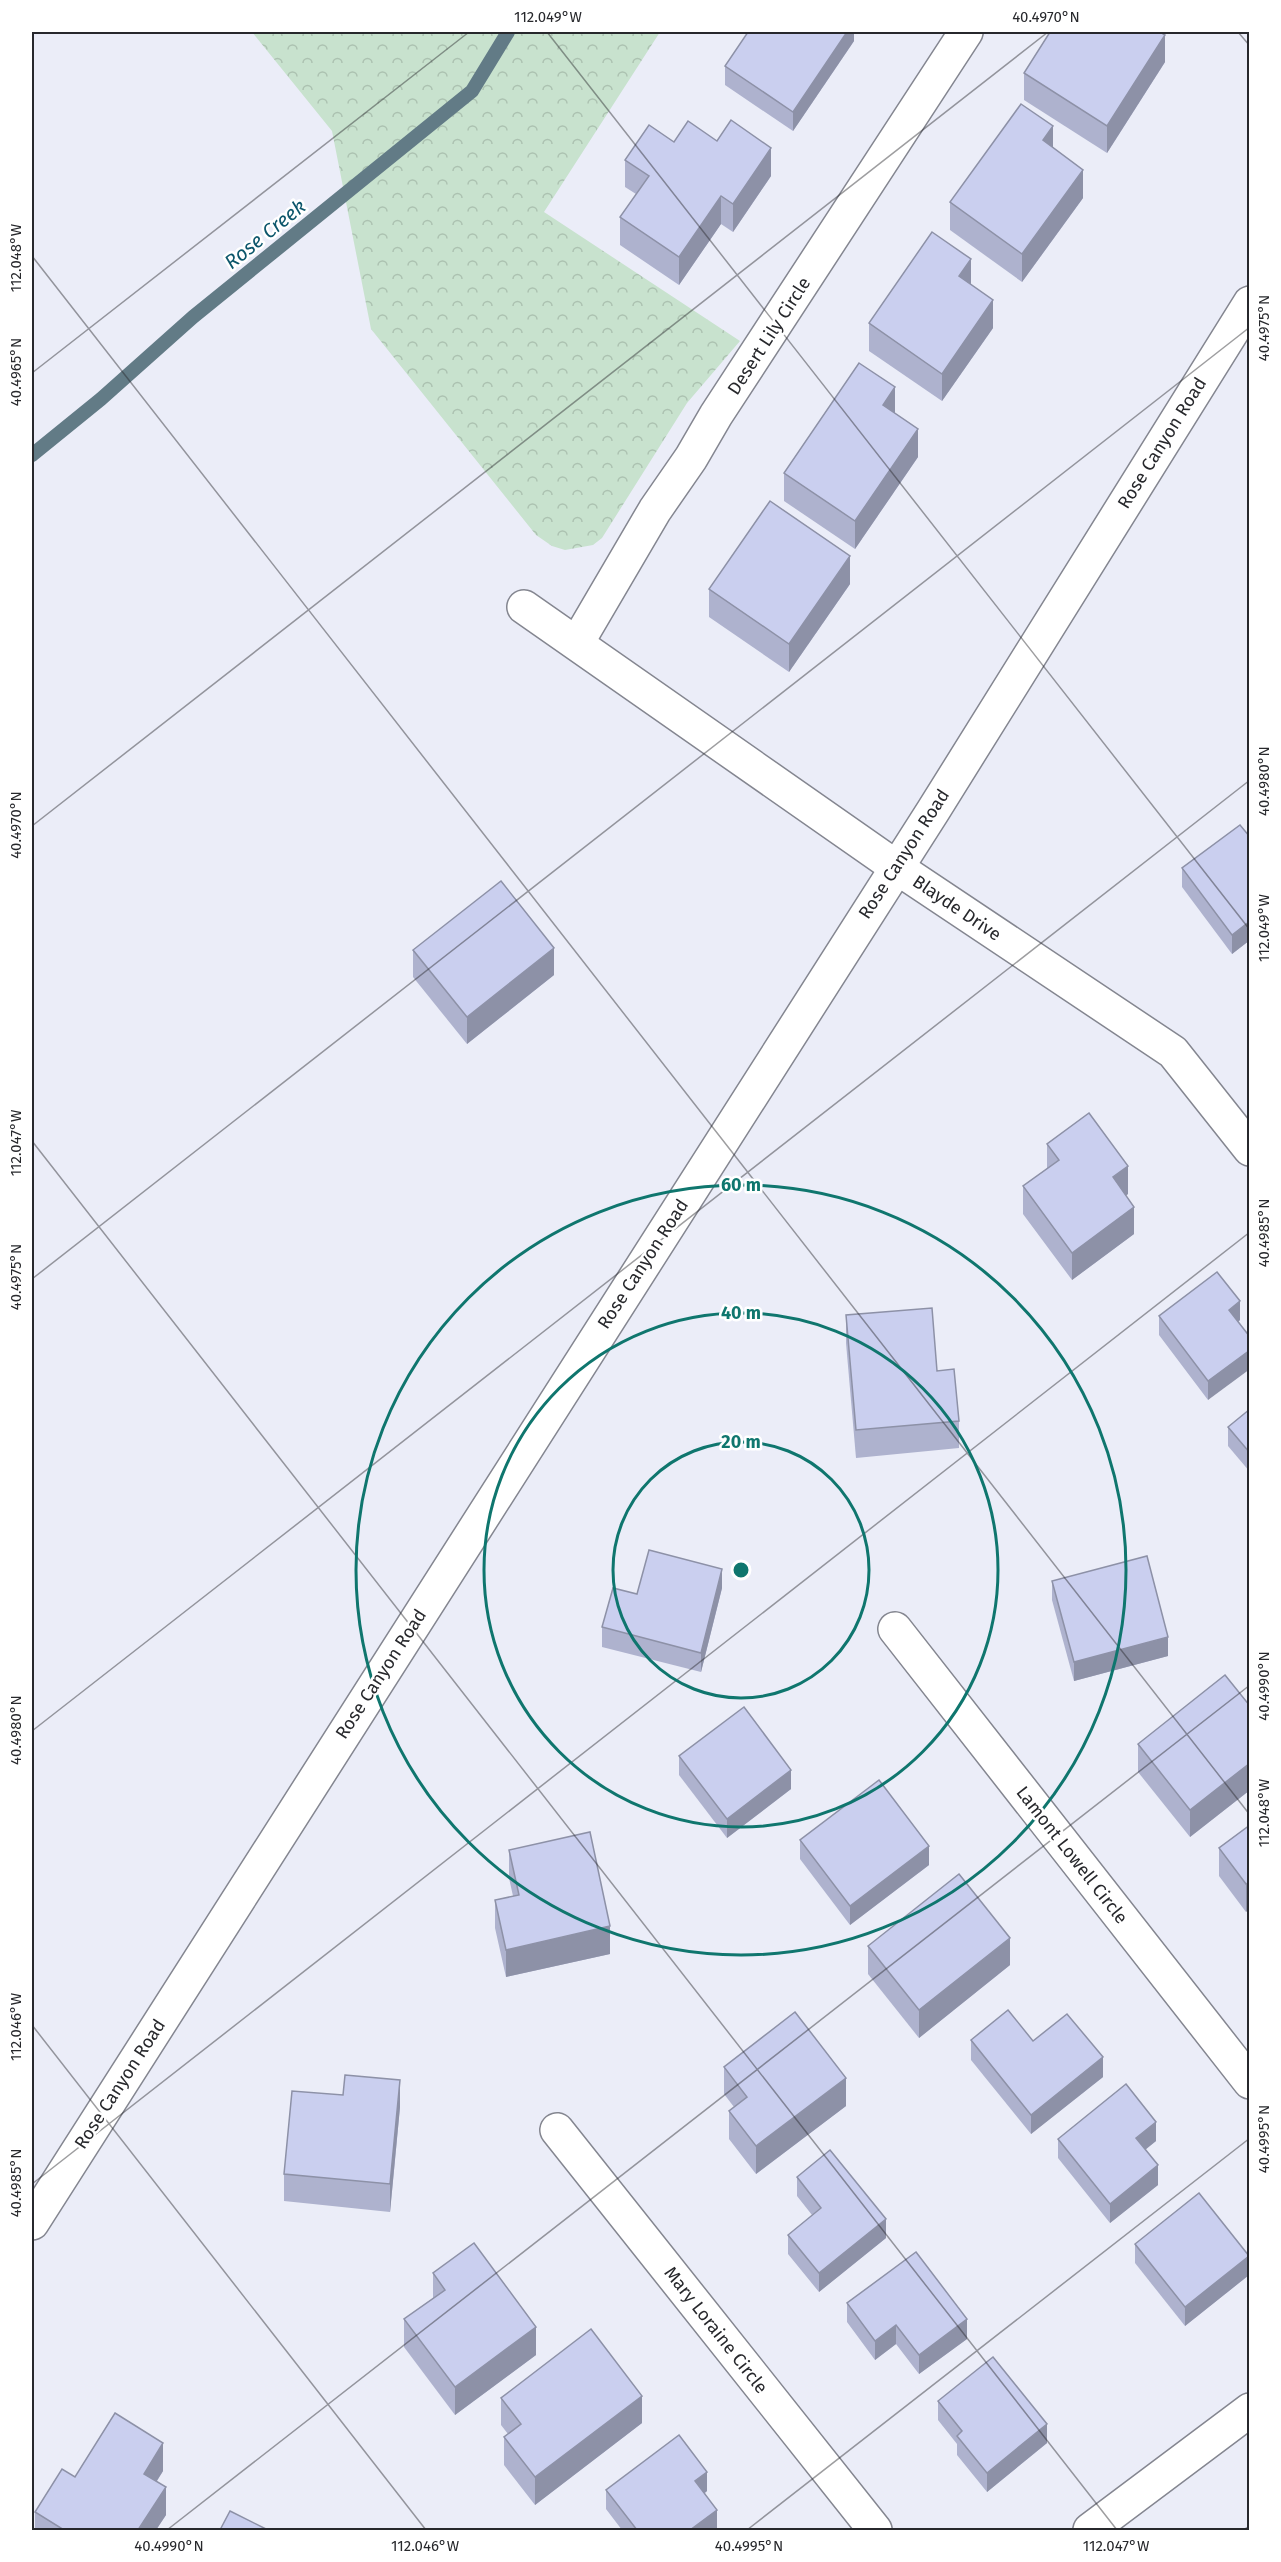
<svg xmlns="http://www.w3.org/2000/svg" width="1281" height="2562" viewBox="0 0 1281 2562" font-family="'Fira Sans',sans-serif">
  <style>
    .forest { fill: url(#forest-crowns) }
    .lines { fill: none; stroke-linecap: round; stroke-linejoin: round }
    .stream { stroke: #627b86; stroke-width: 14 }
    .minor-casing { stroke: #848690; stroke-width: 36 }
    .tertiary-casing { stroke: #848690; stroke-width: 36 }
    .minor { stroke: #fff; stroke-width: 33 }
    .tertiary { stroke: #fff; stroke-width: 33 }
    .wall { fill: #aeb2ce }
    .shaded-wall { fill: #8d91a7 }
    .building { fill: #cacfef; stroke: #8d91a7; stroke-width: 1.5 }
    .ticks { fill: none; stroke: #27282c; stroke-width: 1.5; stroke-opacity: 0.45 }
    .ring { fill: none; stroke: #0f766e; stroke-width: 3 }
    .labels { text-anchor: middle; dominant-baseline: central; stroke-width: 5; stroke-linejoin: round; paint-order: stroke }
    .street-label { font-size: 18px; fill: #27282c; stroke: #fff }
    .water-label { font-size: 20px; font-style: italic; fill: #0c566b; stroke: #fff }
    .centre { fill: #0f766e; stroke: #fff; stroke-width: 3 }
    .ring-label { font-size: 18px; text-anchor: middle; font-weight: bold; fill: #0f766e; stroke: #fff; stroke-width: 5; stroke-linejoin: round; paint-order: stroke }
    .neatline { fill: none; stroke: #27282c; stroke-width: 2 }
    .ticks-label { font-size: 15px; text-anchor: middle; fill: #27282c }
  </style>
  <defs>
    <pattern id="forest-crowns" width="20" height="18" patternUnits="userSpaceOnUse" patternTransform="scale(1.5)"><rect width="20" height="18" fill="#c8e2ce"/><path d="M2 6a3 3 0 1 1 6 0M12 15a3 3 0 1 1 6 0" fill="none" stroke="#acc2b1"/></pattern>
  </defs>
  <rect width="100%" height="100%" fill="#ebedf8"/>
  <path class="forest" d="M252,32H660L544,212L740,341L687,403L602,538L593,545L565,550L552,546L536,535L371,329L332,131Z"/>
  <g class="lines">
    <path class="stream" d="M32,455L101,399L193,317L472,91L508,32"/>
    <defs>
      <g id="minor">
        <path d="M524,607L896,867L1173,1052L1250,1149"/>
        <path d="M577,643L655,510L691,458L716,415L966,32"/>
        <path d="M895,1629L1250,2082"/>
        <path d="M557,2130L875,2530"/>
        <path d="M1090,2530L1250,2410"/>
      </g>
      <path id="tertiary" d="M32,2223L933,811L1250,303"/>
    </defs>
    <use href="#minor" class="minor-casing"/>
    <use href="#tertiary" class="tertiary-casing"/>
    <use href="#minor" class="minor"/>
    <use href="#tertiary" class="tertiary"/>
  </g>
  <g class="wall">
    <path d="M854,32V41L793,131L725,85V66Z"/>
    <path d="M1165,62L1107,153L1024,100V73Z"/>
    <path d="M717,141L771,176L733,232L721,224L679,285L620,245V217L636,194L625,187V160L674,142Z"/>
    <path d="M1053,147L1083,198L1022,282L950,230V202Z"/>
    <path d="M971,285L993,328L942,401L869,351V323Z"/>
    <path d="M895,413L918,457L855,549L784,501V473Z"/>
    <path d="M850,584L789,672L709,617V589Z"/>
    <path d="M1250,837V940L1232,954L1182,887V868Z"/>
    <path d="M413,950L554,975L467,1044L413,977Z"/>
    <path d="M1047,1144L1128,1194L1126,1195L1134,1234L1072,1280L1023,1214V1186L1047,1169Z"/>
    <path d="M846,1315L937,1371L959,1421V1448L856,1458L846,1343Z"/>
    <path d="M1159,1316L1240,1320L1238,1322L1208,1400L1159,1335Z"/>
    <path d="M1250,1409V1472L1228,1446V1427Z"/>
    <path d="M1052,1581L1168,1656L1074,1681L1052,1600Z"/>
    <path d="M722,1588L701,1672L602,1647V1627L637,1594Z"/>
    <path d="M1250,1706V1790L1190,1837L1138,1772V1744Z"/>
    <path d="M679,1756L791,1789L727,1838L679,1775Z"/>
    <path d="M1250,1825L1246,1912L1219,1876V1848Z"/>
    <path d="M800,1840L929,1865L850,1925L800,1859Z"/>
    <path d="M509,1850L610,1954L506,1977L495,1928V1900L513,1896L509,1878Z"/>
    <path d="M868,1946L1010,1965L919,2038L868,1974Z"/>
    <path d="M971,2040L1033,2041L1103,2077L1031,2134L971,2060Z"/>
    <path d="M724,2067L846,2106L756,2174L729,2139V2111L734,2107L724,2094Z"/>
    <path d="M343,2095L400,2107L390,2212L284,2201V2174Z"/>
    <path d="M1058,2139L1156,2141L1145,2150L1158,2185L1110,2223L1058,2158Z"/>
    <path d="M797,2177L886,2238L819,2292L788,2254V2235L812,2215L797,2196Z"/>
    <path d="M1135,2244L1249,2275L1185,2326L1135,2263Z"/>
    <path d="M433,2273L536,2355L455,2415L404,2347V2319L433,2298Z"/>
    <path d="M847,2303L967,2339L919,2374L896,2344L875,2360L847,2322Z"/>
    <path d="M501,2398L642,2423L535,2505L504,2465V2437L508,2434L501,2425Z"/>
    <path d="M938,2401L1047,2443L987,2492L957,2455V2444L938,2420Z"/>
    <path d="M163,2471L157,2481L166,2515L156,2530H35V2512L75,2477Z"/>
    <path d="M606,2490L707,2491L705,2493L717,2529L715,2530H622L606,2509Z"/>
  </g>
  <g class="shaded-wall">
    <path d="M847,32H854V41L793,131V112Z"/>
    <path d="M1165,35V62L1107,153V126Z"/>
    <path d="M1053,126V154L1043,140Z"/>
    <path d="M771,148V176L733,232V204Z"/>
    <path d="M1083,170V198L1022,282V254Z"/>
    <path d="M721,196V224L679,285V257Z"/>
    <path d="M971,259V287L959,276Z"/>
    <path d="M993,300V328L942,401V374Z"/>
    <path d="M895,387V415L883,405Z"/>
    <path d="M918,429V457L855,549V521Z"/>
    <path d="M850,556V584L789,672V644Z"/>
    <path d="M1250,921V940L1232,954V935Z"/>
    <path d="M554,948V975L467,1044V1017Z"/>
    <path d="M1128,1166V1194L1113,1205V1177Z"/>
    <path d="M1134,1207V1234L1072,1280V1253Z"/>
    <path d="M1240,1301V1320L1229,1329V1310Z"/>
    <path d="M1250,1350V1369L1208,1400V1381Z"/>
    <path d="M722,1569V1588L701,1672V1653Z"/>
    <path d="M1168,1637V1656L1074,1681V1662Z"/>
    <path d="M1250,1763V1790L1190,1837V1810Z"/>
    <path d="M791,1770V1789L727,1838V1819Z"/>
    <path d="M929,1846V1865L850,1925V1906Z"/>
    <path d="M1250,1882V1909L1246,1912V1884Z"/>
    <path d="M610,1926V1954L506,1977V1950Z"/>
    <path d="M1010,1938V1965L919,2038V2010Z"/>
    <path d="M1103,2057V2077L1031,2134V2115Z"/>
    <path d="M846,2078V2106L756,2174V2146Z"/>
    <path d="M400,2080V2107L390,2212V2184Z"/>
    <path d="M1156,2122V2141L1136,2157V2138Z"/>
    <path d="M1158,2165V2185L1110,2223V2204Z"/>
    <path d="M886,2219V2238L819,2292V2273Z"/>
    <path d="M1249,2256V2275L1185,2326V2307Z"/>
    <path d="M967,2319V2339L919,2374V2355Z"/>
    <path d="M896,2325V2344L875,2360V2341Z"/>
    <path d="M536,2327V2355L455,2415V2387Z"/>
    <path d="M642,2396V2423L535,2505V2477Z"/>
    <path d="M1047,2424V2443L987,2492V2473Z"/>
    <path d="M163,2443V2471L144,2501V2474Z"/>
    <path d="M707,2472V2491L695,2500V2481Z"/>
    <path d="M166,2487V2515L156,2530H138Z"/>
    <path d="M717,2510V2529L715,2530H690Z"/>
  </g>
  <g class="building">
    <path d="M748,32H847L793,112L725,66Z"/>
    <path d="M1050,32H1160L1165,35L1107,126L1024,73Z"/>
    <path d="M1021,104L1053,126L1043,140L1083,170L1022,254L950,202Z"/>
    <path d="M731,120L771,148L733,204L721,196L679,257L620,217L649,176L625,160L649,125L674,142L688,121L717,141Z"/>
    <path d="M932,232L971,259L959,276L993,300L942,374L869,323Z"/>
    <path d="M859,363L895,387L883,405L918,429L855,521L784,473Z"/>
    <path d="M770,501L850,556L789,644L709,589Z"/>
    <path d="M1240,825L1250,837V921L1232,935L1182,868Z"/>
    <path d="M501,881L554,948L467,1017L413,950Z"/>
    <path d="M1089,1113L1128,1166L1113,1177L1134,1207L1072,1253L1023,1186L1059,1160L1047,1144Z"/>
    <path d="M1217,1272L1240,1301L1229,1310L1250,1337V1350L1208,1381L1159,1316Z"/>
    <path d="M932,1308L937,1371L954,1369L959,1421L856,1430L846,1315Z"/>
    <path d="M1250,1409V1453L1228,1427Z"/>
    <path d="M649,1550L722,1569L701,1653L602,1627L613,1588L637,1594Z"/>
    <path d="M1147,1556L1168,1637L1074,1662L1052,1581Z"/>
    <path d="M1225,1675L1250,1706V1763L1190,1810L1138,1744Z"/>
    <path d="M744,1707L791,1770L727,1819L679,1756Z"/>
    <path d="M879,1780L929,1846L850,1906L800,1840Z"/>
    <path d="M1250,1825V1882L1246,1884L1219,1848Z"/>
    <path d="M590,1832L610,1926L506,1950L495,1900L519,1895L509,1850Z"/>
    <path d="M959,1874L1010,1938L919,2010L868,1946Z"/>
    <path d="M1008,2010L1033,2041L1067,2014L1103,2057L1031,2115L971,2040Z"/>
    <path d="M795,2012L846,2078L756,2146L729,2111L747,2097L724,2067Z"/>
    <path d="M345,2075L400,2080L390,2184L284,2174L292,2091L343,2095Z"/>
    <path d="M1126,2084L1156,2122L1136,2138L1158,2165L1110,2204L1058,2139Z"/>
    <path d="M830,2150L886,2219L819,2273L788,2235L821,2208L797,2177Z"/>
    <path d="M1199,2193L1249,2256L1185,2307L1135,2244Z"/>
    <path d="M474,2243L536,2327L455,2387L404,2319L445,2290L433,2273Z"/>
    <path d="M916,2252L967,2319L919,2355L896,2325L875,2341L847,2303Z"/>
    <path d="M591,2329L642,2396L535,2477L504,2437L521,2424L501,2398Z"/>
    <path d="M993,2357L1047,2424L987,2473L957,2436L962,2431L938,2401Z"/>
    <path d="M115,2413L163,2443L144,2474L166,2487L138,2530H64L35,2512L62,2469L75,2477Z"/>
    <path d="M679,2435L707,2472L695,2481L717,2510L690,2530H637L606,2490Z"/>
    <path d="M230,2511L268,2530H220Z"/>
    <path d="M1250,2526V2530H1243Z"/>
  </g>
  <path class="ticks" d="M547,32L1250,930M1238,32L1250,46M32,256L1250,1815M32,373L469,32M32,826L1048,32M32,1141L1117,2530M32,1279L1250,327M32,1731L1250,780M32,2025L426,2530M32,2184L1250,1232M167,2530L1250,1685M747,2530L1250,2138"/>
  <g class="ring">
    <circle cx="741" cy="1570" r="128"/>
    <circle cx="741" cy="1570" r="257"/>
    <circle cx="741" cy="1570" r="385"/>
  </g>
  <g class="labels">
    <g class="street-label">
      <text transform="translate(769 336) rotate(-57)">Desert Lily Circle</text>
      <text transform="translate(1162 443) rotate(-58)">Rose Canyon Road</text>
      <text transform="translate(904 854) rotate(-57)">Rose Canyon Road</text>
      <text transform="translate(957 908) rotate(34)">Blayde Drive</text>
      <text transform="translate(643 1264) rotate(-57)">Rose Canyon Road</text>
      <text transform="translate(381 1674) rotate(-57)">Rose Canyon Road</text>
      <text transform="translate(1072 1855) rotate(52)">Lamont Lowell Circle</text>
      <text transform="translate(120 2084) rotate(-57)">Rose Canyon Road</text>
      <text transform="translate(716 2330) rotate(52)">Mary Loraine Circle</text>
    </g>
    <g class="water-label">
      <text transform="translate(265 234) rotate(-39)">Rose Creek</text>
    </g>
  </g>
  <circle cx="741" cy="1570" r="9" class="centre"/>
  <g class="ring-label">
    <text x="741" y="1191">60 m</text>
    <text x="741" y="1319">40 m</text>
    <text x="741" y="1448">20 m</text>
  </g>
  <rect width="1281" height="2562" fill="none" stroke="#ffffff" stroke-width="66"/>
  <rect x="33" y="33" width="1215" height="2496" class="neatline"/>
  <g class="ticks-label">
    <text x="548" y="22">112.049°W</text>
    <text x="1046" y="22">40.4970°N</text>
    <text transform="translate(16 258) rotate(-90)" y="5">112.048°W</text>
    <text transform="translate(1264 328) rotate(-90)" y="5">40.4975°N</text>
    <text transform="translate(16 372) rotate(-90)" y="5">40.4965°N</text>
    <text transform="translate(1264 781) rotate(-90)" y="5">40.4980°N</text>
    <text transform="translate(16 825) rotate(-90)" y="5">40.4970°N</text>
    <text transform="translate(1264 928) rotate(-90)" y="5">112.049°W</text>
    <text transform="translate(16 1143) rotate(-90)" y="5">112.047°W</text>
    <text transform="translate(1264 1233) rotate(-90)" y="5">40.4985°N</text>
    <text transform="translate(16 1277) rotate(-90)" y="5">40.4975°N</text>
    <text transform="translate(1264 1686) rotate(-90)" y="5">40.4990°N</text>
    <text transform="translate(16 1730) rotate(-90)" y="5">40.4980°N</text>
    <text transform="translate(1264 1813) rotate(-90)" y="5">112.048°W</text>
    <text transform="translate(16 2027) rotate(-90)" y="5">112.046°W</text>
    <text transform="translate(1264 2139) rotate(-90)" y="5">40.4995°N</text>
    <text transform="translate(16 2183) rotate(-90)" y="5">40.4985°N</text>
    <text x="169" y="2551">40.4990°N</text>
    <text x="425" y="2551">112.046°W</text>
    <text x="749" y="2551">40.4995°N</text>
    <text x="1116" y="2551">112.047°W</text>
  </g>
</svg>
